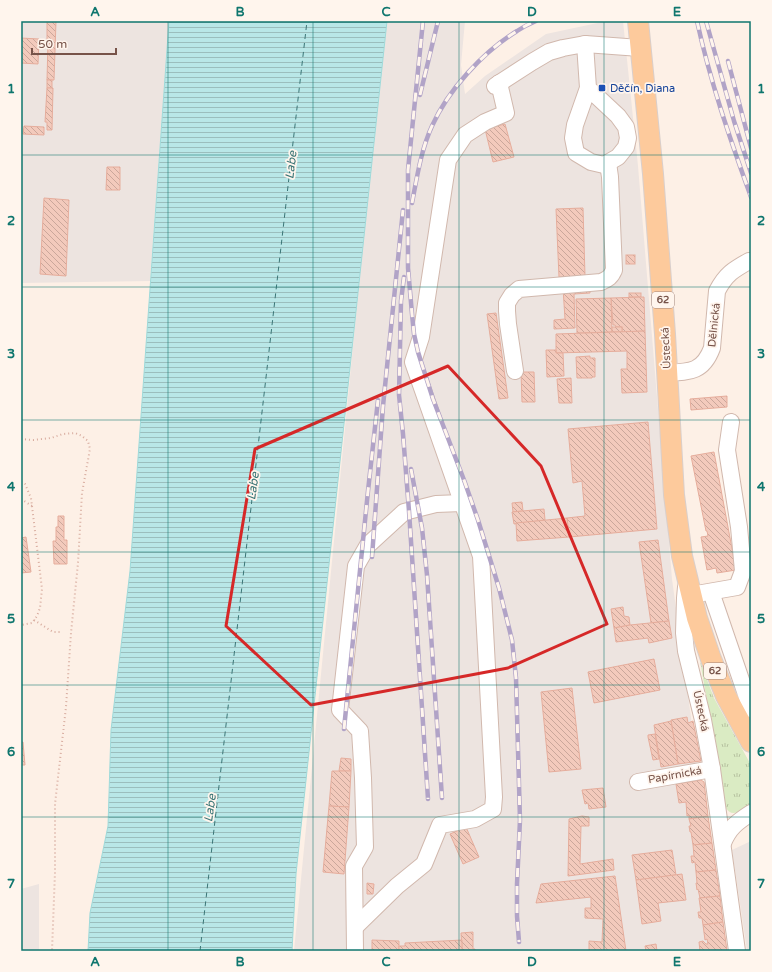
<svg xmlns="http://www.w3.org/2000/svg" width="772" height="972" viewBox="0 0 772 972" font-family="'Varela Round',sans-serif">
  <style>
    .industrial { fill: #ede4e0 }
    .grass { fill: url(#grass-tufts) }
    .water { fill: url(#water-rules); stroke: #9fdada }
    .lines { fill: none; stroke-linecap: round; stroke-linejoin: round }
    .ferry { stroke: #3a7576; stroke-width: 1; stroke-dasharray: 5 4; stroke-linecap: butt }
    .building { fill: url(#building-back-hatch); stroke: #e6ad9c }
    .minor-casing { stroke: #d1b8ad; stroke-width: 18 }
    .major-casing { stroke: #d9cfcc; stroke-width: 22 }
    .path { stroke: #d8ac9f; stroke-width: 2; stroke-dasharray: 1 3; stroke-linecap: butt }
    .minor { stroke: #fff; stroke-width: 16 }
    .major { stroke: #fdca9c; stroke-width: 20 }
    .rail-casing { stroke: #b1a3c7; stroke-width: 4.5 }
    .rail { stroke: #fff5ed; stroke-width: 3; stroke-dasharray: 9; stroke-linecap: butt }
    .marked { fill: none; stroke: #d62828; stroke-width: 3; stroke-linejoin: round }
    .grid { fill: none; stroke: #0f766e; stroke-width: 1; stroke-opacity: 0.55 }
    .transit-dot { fill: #1a4fb4; stroke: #fff5ed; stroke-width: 1.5 }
    .labels { text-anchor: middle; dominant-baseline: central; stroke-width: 3.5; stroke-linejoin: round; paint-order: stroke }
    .shield { fill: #fff5ed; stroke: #a0847a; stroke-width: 1 }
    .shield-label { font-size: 10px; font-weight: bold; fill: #775349 }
    .transit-label { font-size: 11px; fill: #164399; stroke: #fff5ed; text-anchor: start }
    .street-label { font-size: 11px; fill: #775349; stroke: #fff5ed }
    .water-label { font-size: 12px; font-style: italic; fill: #3a7576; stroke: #fff5ed }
    .neatline { fill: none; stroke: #0f766e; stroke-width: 1.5 }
    .grid-label { font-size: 13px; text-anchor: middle; font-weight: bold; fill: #0f766e }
  </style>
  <defs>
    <pattern id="grass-tufts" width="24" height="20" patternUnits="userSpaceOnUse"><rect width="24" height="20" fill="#daebc3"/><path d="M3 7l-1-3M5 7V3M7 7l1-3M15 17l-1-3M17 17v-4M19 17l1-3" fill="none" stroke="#b6c1a0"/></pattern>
    <pattern id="water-rules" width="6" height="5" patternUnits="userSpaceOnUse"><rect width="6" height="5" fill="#b9e7e7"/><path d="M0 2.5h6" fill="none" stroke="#9bbebd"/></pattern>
    <pattern id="building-back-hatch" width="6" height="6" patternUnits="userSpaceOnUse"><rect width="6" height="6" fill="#f3cabc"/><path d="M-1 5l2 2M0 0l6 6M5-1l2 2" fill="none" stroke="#caa79b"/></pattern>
  </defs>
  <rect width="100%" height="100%" fill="#fdf0e6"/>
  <g class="industrial">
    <path d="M21,21H169L150,281L21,283Z"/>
    <path d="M387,21H465L461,65L465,94L485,76L546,34L607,21H623L638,166L672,579L723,951H294L361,264Z"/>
    <path d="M751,841V951H747L732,850Z"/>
    <path d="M39,884V951H21V889Z"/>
  </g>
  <path class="grass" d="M700,661L714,698L751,765V805C743,809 732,819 726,808Z"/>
  <path class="water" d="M169,21H387L296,874L292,951H88L90,913L108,826L111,730L130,571Z"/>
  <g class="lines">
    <path class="ferry" d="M200,951L307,21"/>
  </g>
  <g class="building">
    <path d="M47,21H56L54,80H47L48,42H47Z"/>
    <path d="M21,38L39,39L38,64L21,63Z"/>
    <rect x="47" y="80" width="5" height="8"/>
    <path d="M47,88H53L52,130H47V122H45Z"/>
    <path d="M505,124L514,157L493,162L485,129Z"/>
    <path d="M24,126L44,127V135L23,134Z"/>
    <path d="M107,167H120V190H106Z"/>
    <path d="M44,198L69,200L66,276L40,274Z"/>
    <path d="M583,208L585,276L559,277L556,209Z"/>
    <rect x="626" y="255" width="9" height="9"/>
    <path d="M590,287V293L574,294L575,328L554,329V320L565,319L563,288Z"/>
    <rect x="629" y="293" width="12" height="4"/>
    <path d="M644,297L645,331L622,332V327H616L615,325H613L611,298Z"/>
    <path d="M611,298L612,332L577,333L576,299Z"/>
    <path d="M496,313L508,398L499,399L487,314Z"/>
    <rect x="612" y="327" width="10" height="5"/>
    <path d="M645,331L647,392L622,393L621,369H627V351L556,353V334Z"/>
    <path d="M546,350H556V353H563L564,376L547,377Z"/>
    <path d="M590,356V358H595V377H592V378H577L576,357Z"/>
    <path d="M521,372H534L535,402H522Z"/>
    <path d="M571,378L572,403H559L557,379Z"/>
    <path d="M727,396V407L691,410L690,399Z"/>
    <path d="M648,422L657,529L569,537L567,518L585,516L582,481L573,483L568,429Z"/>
    <path d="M714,452L736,570L717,573L716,568L707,570L701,537L708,536L707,531H706L691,456Z"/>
    <path d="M522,502L523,511L513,512L512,503Z"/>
    <path d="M544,509L545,520L514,524L512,512Z"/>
    <path d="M58,516H64V540H67V564H54L53,541H56V527H58Z"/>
    <path d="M567,518L569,537L517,541L516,523Z"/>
    <path d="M26,537L31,572L21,573V538Z"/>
    <path d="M658,540L669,621L651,623L639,542Z"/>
    <path d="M623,607L624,616L629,617L630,625L614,628L611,609Z"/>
    <path d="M669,621L672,638L649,643L648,638L616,642L614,628L630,625Z"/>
    <path d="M654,659L660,690L594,703L588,672Z"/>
    <path d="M572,688L581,769L549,772L541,692Z"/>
    <path d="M687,717L688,723L693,721L701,761L678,764L671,720Z"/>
    <path d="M671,721L678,764L661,767L654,725Z"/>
    <path d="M655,734L659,759L653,760L648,737V735Z"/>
    <path d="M21,742H23L25,765H21Z"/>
    <path d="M341,758L351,759V771H339Z"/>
    <path d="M332,771H351L349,807L329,806Z"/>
    <path d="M701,780L704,782L708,816L689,819V815L687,816L686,802L679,803L676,784Z"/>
    <path d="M603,788L606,807L589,809L588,803L585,804L582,790Z"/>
    <path d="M329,806L349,807L344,874L323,872Z"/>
    <path d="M582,816L589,817V826H581L580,864L613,859L614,870L568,876L569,819Z"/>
    <path d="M708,816L712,843L693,845L691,832H690L689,826H691L689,819Z"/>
    <path d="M466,827L479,857L463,864L450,834Z"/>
    <path d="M712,843L716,870L696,872L695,862L692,863L691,856H694L693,845Z"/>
    <path d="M672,850L676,875L636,880L632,855Z"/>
    <path d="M716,870L720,896L700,898L698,889L697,890L696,883H697L696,872Z"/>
    <path d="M682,874L686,900L658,903L661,921L642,924L636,880Z"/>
    <path d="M615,876L626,951H589V941L602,942L603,919L585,918V908H591V897L536,903L541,884Z"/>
    <path d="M367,883L374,884L373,894H367Z"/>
    <path d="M720,896L723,922L703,925L702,918H699L698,912H701L699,898Z"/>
    <path d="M723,922L727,951H700L699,942L703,941L706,944H708L707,939L705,940L703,925Z"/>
    <path d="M473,932V949H475V951H462L461,933Z"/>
    <path d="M372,940L399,941V951H372Z"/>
    <path d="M462,940V951H399V946H405V943Z"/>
    <path d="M656,944L657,951H646L645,946Z"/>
  </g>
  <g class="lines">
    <defs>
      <g id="minor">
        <path d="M585,44L588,88L575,125L573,138L576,153L591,162L604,165L618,157L626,147L628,138L626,127L618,116L588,88"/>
        <path d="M495,86L532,62L549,52L563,48L585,44L640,48"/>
        <path d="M515,371L508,324L507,311V303L512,295L519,289L601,282C608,279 611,277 614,270L610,177L608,163"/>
        <path d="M667,373C690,372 703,372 712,348L717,291C726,274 733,270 749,261"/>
        <path d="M686,587L685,598L684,633L686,651L703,720L712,769L737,951"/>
        <path d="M711,592L751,709"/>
        <path d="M691,595L737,587L743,571L739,527L727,450L731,422"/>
        <path d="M638,782L712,769"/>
        <path d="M723,843C729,828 737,822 751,813"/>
        <path d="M355,927L397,886L424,864L440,825L475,819L493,809L494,797L481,556L413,362L421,337L448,160L465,135L485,122L506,113L499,83"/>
        <path d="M355,951L354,866L365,847L363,778L360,731L340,710L356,566L368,545L404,512L436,504L462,503"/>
      </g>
      <path id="major" d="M638,21L653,174L665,334L674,495L682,556L697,618L711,659L726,696L751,742"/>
    </defs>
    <use href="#minor" class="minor-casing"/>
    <use href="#major" class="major-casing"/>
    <g class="path">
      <path d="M21,439L33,440L51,438L63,434L75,433L82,436L88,441L90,449L82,493L78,563L71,633L66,707L55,804V872L52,951"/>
      <path d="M21,482L25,484L31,498L42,589L40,608L37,616L32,623L21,625"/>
      <path d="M21,499L32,506"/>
      <path d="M34,620L53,632H60"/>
    </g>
    <use href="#minor" class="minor"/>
    <use href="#major" class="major"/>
    <defs>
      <g id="rail">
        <path d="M423,21L408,170V268L412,314L414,334L418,352L433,399L464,480L478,520L499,588L512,640L516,678L520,820L517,884V916L519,942"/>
        <path d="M697,21C710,81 730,139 751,197"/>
        <path d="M706,21L734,121L751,173"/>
        <path d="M728,61L751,148"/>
        <path d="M420,95L438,21"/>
        <path d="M412,203C417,177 421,150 432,126C448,90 483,52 517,31C523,27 529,24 536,21"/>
        <path d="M404,277L401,301L399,395L403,434L409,511L428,799"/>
        <path d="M411,469L422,528L427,575L442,798"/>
        <path d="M372,557L383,406L403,210"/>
        <path d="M344,729L368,491L378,400"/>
      </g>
    </defs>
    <use href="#rail" class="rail-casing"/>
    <use href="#rail" class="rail"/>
  </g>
  <path class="marked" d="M448,366L541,466L607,624L508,668L311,705L226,626L255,449Z"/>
  <path class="grid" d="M168,21V951M313,21V951M459,21V951M604,21V951M21,155H751M21,287H751M21,420H751M21,552H751M21,685H751M21,817H751"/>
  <rect class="transit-dot" x="598" y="84" width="8" height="8" rx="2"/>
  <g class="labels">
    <g class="shield">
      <rect x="652" y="292" width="22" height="16" rx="3"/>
      <rect x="704" y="663" width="22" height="16" rx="3"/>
    </g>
    <g class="shield-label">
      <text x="663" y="300">62</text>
      <text x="715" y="671">62</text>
    </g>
    <g class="transit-label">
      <text x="610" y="88">Děčín, Diana</text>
    </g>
    <g class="street-label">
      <text transform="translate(714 325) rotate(-84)">Dělnická</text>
      <text transform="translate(666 348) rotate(-93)">Ústecká</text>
      <text transform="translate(701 711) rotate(78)">Ústecká</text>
      <text transform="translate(675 775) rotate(-10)">Papírnická</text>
    </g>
    <g class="water-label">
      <text transform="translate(291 165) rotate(-83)">Labe</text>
      <text transform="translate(253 486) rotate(-82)">Labe</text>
      <text transform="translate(210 808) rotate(-82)">Labe</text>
    </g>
  </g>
  <rect width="772" height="972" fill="none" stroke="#fff5ed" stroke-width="44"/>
  <path d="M32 48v6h84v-6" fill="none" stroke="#775349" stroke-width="2"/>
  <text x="38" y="48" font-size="12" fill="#775349" stroke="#fff5ed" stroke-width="3" paint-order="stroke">50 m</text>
  <rect x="22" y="22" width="728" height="928" class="neatline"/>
  <g class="grid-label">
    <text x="95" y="16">A</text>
    <text x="240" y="16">B</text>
    <text x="386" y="16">C</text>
    <text x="532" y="16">D</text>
    <text x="677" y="16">E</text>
    <text x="11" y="93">1</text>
    <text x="761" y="93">1</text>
    <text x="11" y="225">2</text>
    <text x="761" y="225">2</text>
    <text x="11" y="358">3</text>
    <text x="761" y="358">3</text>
    <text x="11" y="491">4</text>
    <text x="761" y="491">4</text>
    <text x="11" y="623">5</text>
    <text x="761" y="623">5</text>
    <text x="11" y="756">6</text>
    <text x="761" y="756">6</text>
    <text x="11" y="888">7</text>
    <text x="761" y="888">7</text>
    <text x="95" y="966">A</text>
    <text x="240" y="966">B</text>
    <text x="386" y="966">C</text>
    <text x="532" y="966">D</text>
    <text x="677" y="966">E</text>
  </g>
</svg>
